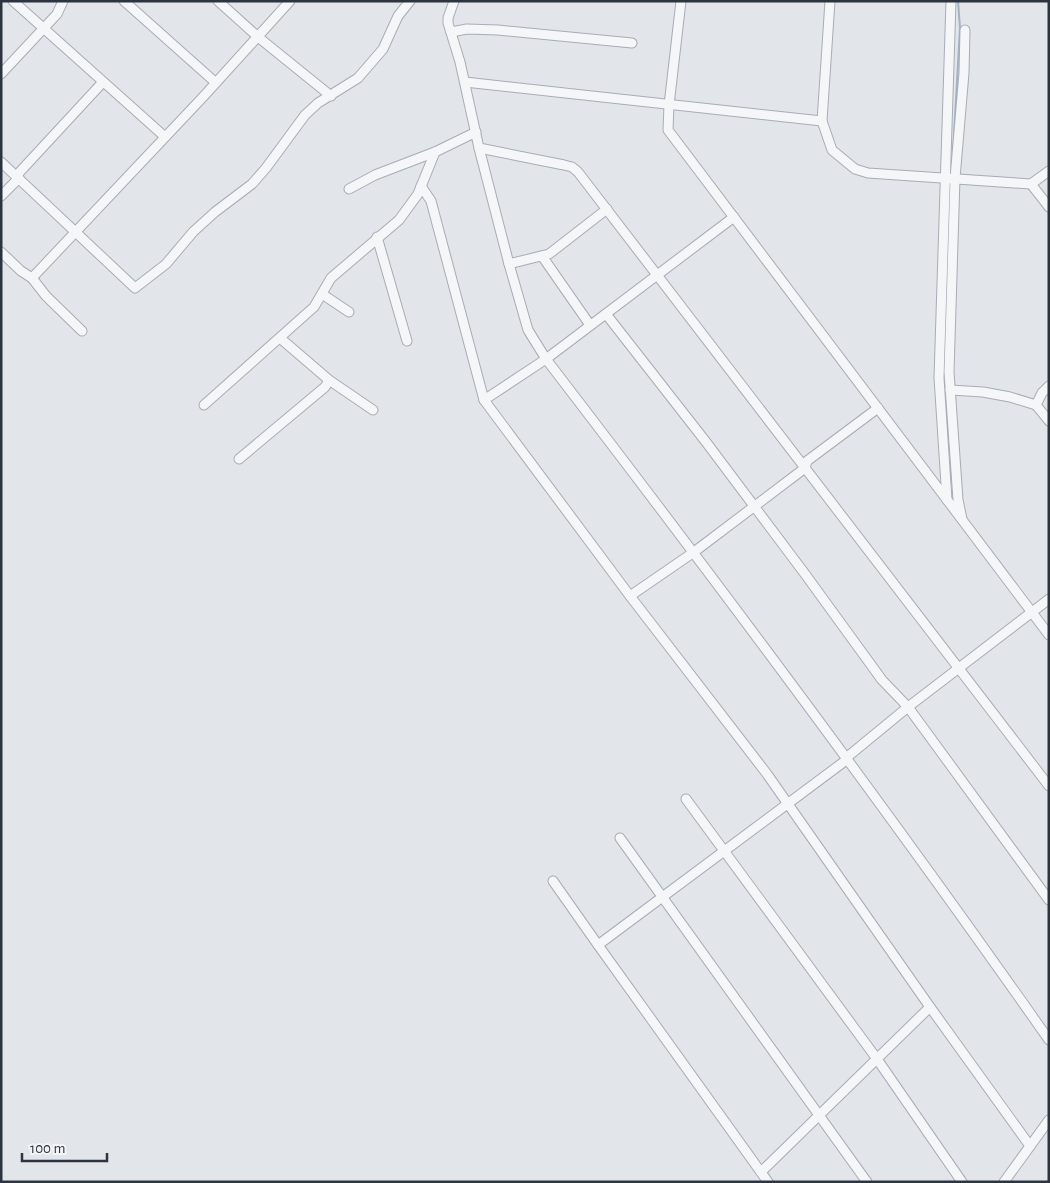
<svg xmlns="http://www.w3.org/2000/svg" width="1050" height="1183" viewBox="0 0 1050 1183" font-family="'Alegreya Sans',sans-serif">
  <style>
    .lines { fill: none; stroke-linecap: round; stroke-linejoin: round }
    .stream { stroke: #a1b4c6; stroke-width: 2 }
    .minor-casing { stroke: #a8acb4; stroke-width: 11 }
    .minor { stroke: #f5f6f8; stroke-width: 9 }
  </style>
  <rect width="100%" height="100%" fill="#e2e5ea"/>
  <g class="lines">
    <g class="stream">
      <path d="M953,153L960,28L958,1"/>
      <path d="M949,243L950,210"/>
      <path d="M947,430V405"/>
      <path d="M948,460L953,485"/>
    </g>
    <defs>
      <g id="minor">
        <path d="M13,1L164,136"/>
        <path d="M124,1L215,82"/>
        <path d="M218,1L258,37L331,96"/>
        <path d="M454,1L448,18V23L460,62L479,148L509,264L528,330L546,359C718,583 887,809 1049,1040"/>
        <path d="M681,1L669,105L668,130L1049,635"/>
        <path d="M830,1L822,121L832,150L855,169L868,173L1031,184L1049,171"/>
        <path d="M451,32L467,29L498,30L632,43"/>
        <path d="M1,74L57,14L63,1"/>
        <path d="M465,82L822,121"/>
        <path d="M479,148L564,165L572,167L578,172L1049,786"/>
        <path d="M1,162L135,288L166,264L193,232L215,212L252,184L266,168L305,115L318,103L358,78L383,49L398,16L410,1"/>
        <path d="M16,176L103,82"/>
        <path d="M1031,184L1049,207"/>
        <path d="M421,186L431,201L484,400"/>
        <path d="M349,189L375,175L435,152L476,132"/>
        <path d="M1,196L19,178"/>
        <path d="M734,217L546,359L484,400L630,596L767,774L930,1007L1030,1146"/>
        <path d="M377,237L407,341"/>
        <path d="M1,252L21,271L32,278L46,296L82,331"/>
        <path d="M542,256L590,325"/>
        <path d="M509,264L549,254L607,209"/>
        <path d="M32,278L203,97L290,1"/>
        <path d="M322,294L349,312"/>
        <path d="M606,314L706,442L805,574L882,680L908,707L1049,900"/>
        <path d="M280,338L329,380L373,410"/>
        <path d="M950,390L983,392L1010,397L1036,405L1049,421"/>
        <path d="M204,405L314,307L331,278L399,220L418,194L435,152"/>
        <path d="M1036,405L1042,393L1049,386"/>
        <path d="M239,459L325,387L329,380"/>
        <path d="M947,500L939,378L951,1"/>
        <path d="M962,519L958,500L949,372L955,178L964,73L965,30"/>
        <path d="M630,596L694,552L805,468L807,461L878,408"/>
        <path d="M686,799L877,1059L962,1182"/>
        <path d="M620,838L867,1182"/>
        <path d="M553,881L598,945L845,761L846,758L908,707L1049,599"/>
        <path d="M598,945L768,1182"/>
        <path d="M761,1172L930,1007"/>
        <path d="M1004,1182L1049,1120"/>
      </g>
    </defs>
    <use href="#minor" class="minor-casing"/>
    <use href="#minor" class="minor"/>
  </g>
  <rect width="1050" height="1183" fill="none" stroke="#2c3440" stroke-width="5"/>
  <path d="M22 1153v8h85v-8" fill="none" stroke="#2c3440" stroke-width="2.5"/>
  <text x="30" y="1153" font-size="15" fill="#2c3440" stroke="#f2f4f7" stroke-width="4" paint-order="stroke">100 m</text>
</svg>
